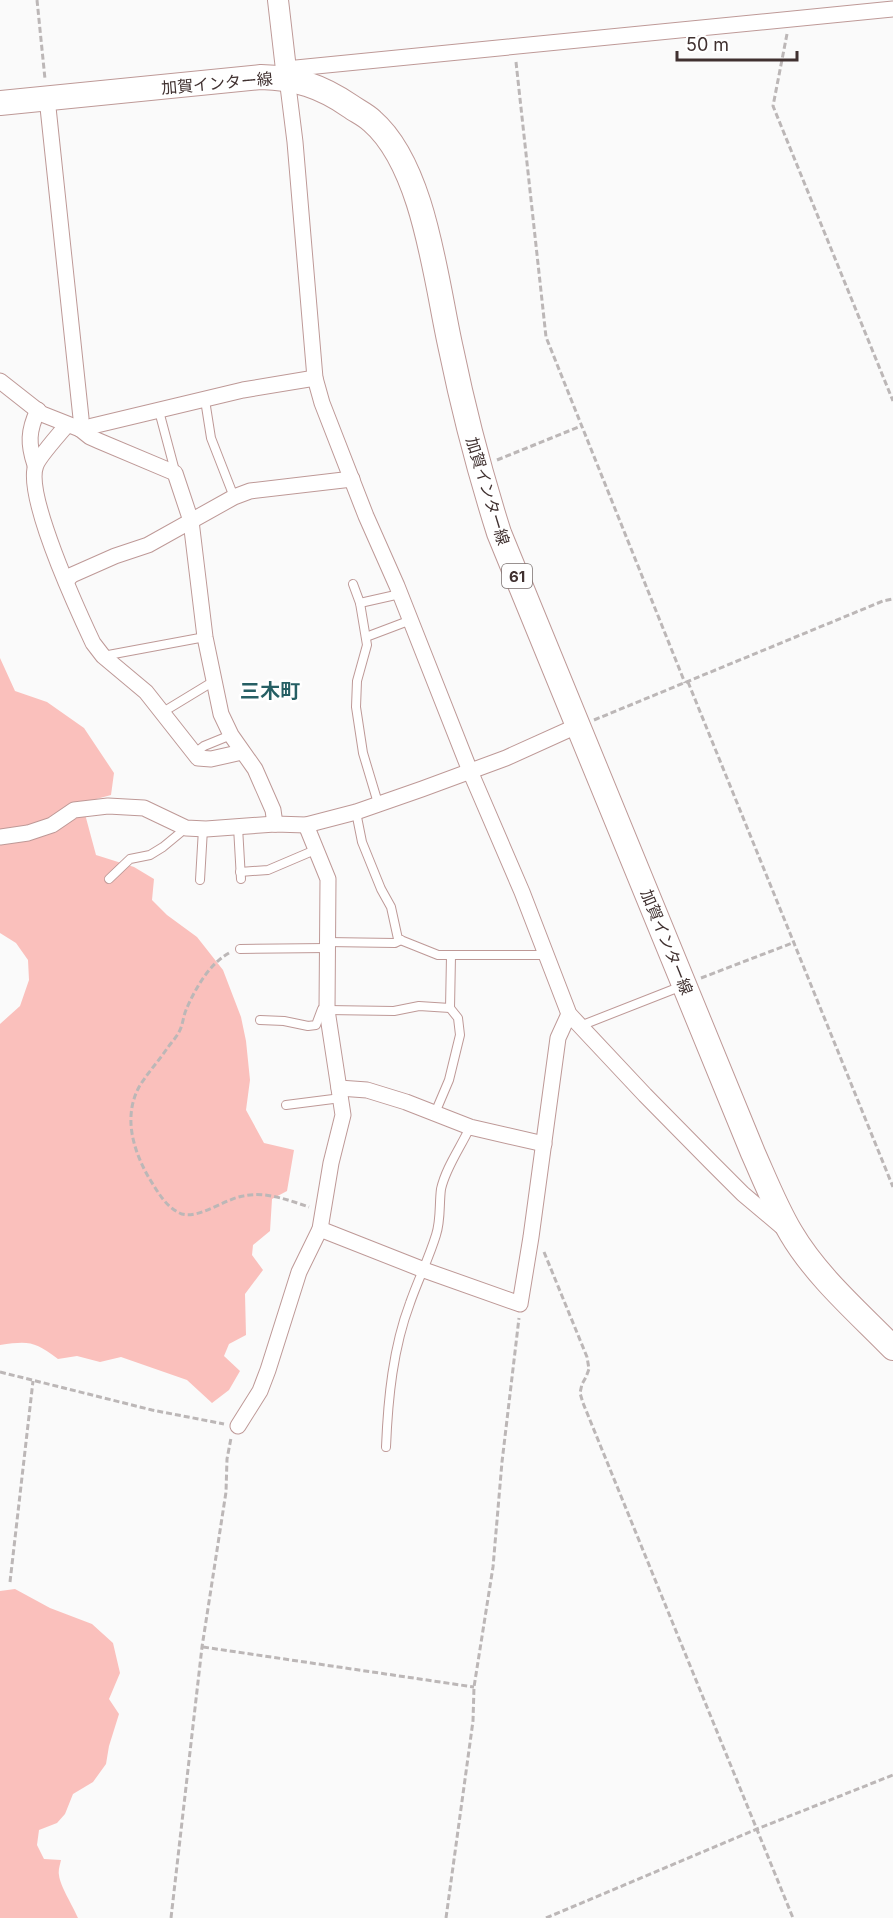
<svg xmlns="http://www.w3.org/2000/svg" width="893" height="1918" viewBox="0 0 893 1918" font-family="Inter,'Noto Sans JP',sans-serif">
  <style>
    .green { fill: #fac0bc }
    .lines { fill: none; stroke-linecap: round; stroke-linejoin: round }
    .service-casing { stroke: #be9997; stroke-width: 10 }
    .minor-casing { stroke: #be9997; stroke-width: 17 }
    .tertiary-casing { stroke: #be9997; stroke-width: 22 }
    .primary-casing { stroke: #be9997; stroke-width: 26 }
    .path { stroke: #bcb7b7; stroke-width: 3; stroke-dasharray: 6 3; stroke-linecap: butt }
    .service { stroke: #fff; stroke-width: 8 }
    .minor { stroke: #fff; stroke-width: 15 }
    .tertiary { stroke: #fff; stroke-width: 20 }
    .primary { stroke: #fff; stroke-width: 24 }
    .labels { text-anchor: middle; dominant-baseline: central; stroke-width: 5; stroke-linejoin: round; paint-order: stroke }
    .shield { fill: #fff; stroke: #796f6e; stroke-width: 1.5 }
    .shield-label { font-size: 15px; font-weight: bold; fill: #403130 }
    .street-label { font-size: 16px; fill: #403130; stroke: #fff }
    .quarter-label { font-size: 20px; font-weight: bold; fill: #265f64; stroke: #fff }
  </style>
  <rect width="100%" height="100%" fill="#fafafa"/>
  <g class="green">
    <path d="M0,658L15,691L47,702L84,728L114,773L111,795L82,803L96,855L134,867L154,879L152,900L167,915L197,937L223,970L241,1017L246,1041L250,1080L246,1110L264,1143L294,1150L287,1191L272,1199L270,1231L253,1245L252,1255L263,1270L245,1294L246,1335L229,1344L224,1356L240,1371L229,1390L212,1403L187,1380L121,1357L100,1362L77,1356L58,1359C34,1341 29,1341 0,1345V1024L20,1006L29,980L28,960L16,943L0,933Z"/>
    <path d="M15,1589L50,1608L92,1624L113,1643L120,1673L109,1699L119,1714L109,1746L106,1764L93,1782L73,1794L65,1814L57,1823L39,1830L37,1845L44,1859L61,1860C60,1865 58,1870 59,1875C60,1886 73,1906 78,1918H0V1591Z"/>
  </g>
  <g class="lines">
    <defs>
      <g id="service">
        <path d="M205,400L211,438L234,497"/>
        <path d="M159,411L175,471"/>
        <path d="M353,584L360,603L367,645L357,681L356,707L363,753L378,803"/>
        <path d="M360,603L400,594"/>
        <path d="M366,637L411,620"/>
        <path d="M103,656L205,637"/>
        <path d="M163,712L214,681"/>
        <path d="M195,753L204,746L231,735"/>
        <path d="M356,812L362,842L381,889L391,907L398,939L438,955H546"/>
        <path d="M238,827L241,879"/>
        <path d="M240,872L268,870L315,850"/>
        <path d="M109,879L130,859L150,855L163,847L186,828"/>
        <path d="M200,880L203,829"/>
        <path d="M327,942L395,943L401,940"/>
        <path d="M240,949L327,948"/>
        <path d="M327,1010L394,1011L419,1006L450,1008"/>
        <path d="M260,1020L284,1021L308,1026L316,1025L322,1009L325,1008"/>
        <path d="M580,1026L682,986"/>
        <path d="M286,1105L341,1098"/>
        <path d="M435,1113L449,1080L460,1035L458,1018L450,1008L451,956"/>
        <path d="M386,1447C388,1398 393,1348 410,1303C418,1280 429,1258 436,1235C441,1220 439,1204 441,1189C446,1167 461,1147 470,1127"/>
      </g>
      <g id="minor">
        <path d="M286,69L893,9"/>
        <path d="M287,78L295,142L315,378L322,403L366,516L397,586L470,771L522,892L569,1014L645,1095L711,1162L743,1194L781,1226"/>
        <path d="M47,98L81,418L80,429"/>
        <path d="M0,381L42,414L80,429L90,437L99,441L175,473L191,521L205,637L221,714L231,735L255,769L273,810L275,824"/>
        <path d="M67,425C60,433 39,457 36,465C24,494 78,611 93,643L103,656L146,692L198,758L211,759L242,752"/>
        <path d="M80,429L243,390L315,378"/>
        <path d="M35,465C28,444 28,431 38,410"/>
        <path d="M66,581L72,575L115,556L148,545L234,497L250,491L352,479"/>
        <path d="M0,837L28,833L52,825L74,810L108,806L144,808L186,828L206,829L275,824L306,825L356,812L422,789L506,758L579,725"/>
        <path d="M339,1088L367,1090L406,1102L470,1127L544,1144"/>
        <path d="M320,1229L424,1270L520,1304L531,1237L558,1038L569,1014"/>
        <path d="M238,1426L260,1391L268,1370L299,1272L320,1229L331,1163L343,1115L327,1010L328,879L306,825"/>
      </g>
      <path id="tertiary" d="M278,0L287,78"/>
      <path id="primary" d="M0,103L261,77C296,78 321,86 350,106C357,111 366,115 372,121C425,167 436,283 451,349C464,412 480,473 499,533L753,1153C765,1180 776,1208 791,1233C817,1277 858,1312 893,1348"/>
    </defs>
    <use href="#service" class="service-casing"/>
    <use href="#minor" class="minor-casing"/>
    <use href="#tertiary" class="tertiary-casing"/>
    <use href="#primary" class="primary-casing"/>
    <g class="path">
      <path d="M37,0L45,79"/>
      <path d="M787,34L773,106L893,401"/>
      <path d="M516,62L546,337L685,683"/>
      <path d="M497,460L581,426"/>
      <path d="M688,682L893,1187"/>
      <path d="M594,720L883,601L893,599"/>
      <path d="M229,953C209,964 195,989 186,1010C183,1017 183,1025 179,1032C176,1038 170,1044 166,1050C157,1063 146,1075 139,1087C123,1117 133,1150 149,1178C158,1192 166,1208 182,1214C199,1219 225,1199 243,1196C265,1191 288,1200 309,1207"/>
      <path d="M701,978L795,942"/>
      <path d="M544,1252L587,1357L589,1369L586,1377L582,1384L580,1393L583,1403L793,1918"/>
      <path d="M0,1372L152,1410L224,1424"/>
      <path d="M10,1582L33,1381"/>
      <path d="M203,1647L474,1687"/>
      <path d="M171,1918L202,1647L226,1492L227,1459L231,1438"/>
      <path d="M446,1918L473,1721L474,1687L493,1567L502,1462L519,1318"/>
      <path d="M546,1918L757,1829L893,1775"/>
    </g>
    <use href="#service" class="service"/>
    <use href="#minor" class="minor"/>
    <use href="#tertiary" class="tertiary"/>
    <use href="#primary" class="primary"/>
  </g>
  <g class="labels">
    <rect class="shield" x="502" y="564" width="30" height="24" rx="4.5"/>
    <g class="shield-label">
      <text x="517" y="576">61</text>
    </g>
    <g class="street-label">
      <text transform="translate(217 83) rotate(-5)">加賀インター線</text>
      <text transform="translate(488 491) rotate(73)">加賀インター線</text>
      <text transform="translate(667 942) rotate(68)">加賀インター線</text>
    </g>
    <g class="quarter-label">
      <text x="270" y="691">三木町</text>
    </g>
  </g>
  <path d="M677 51v9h120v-9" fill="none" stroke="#403130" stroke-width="3"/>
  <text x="686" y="51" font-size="18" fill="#403130" stroke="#ffffff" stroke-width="4.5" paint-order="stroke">50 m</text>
</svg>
